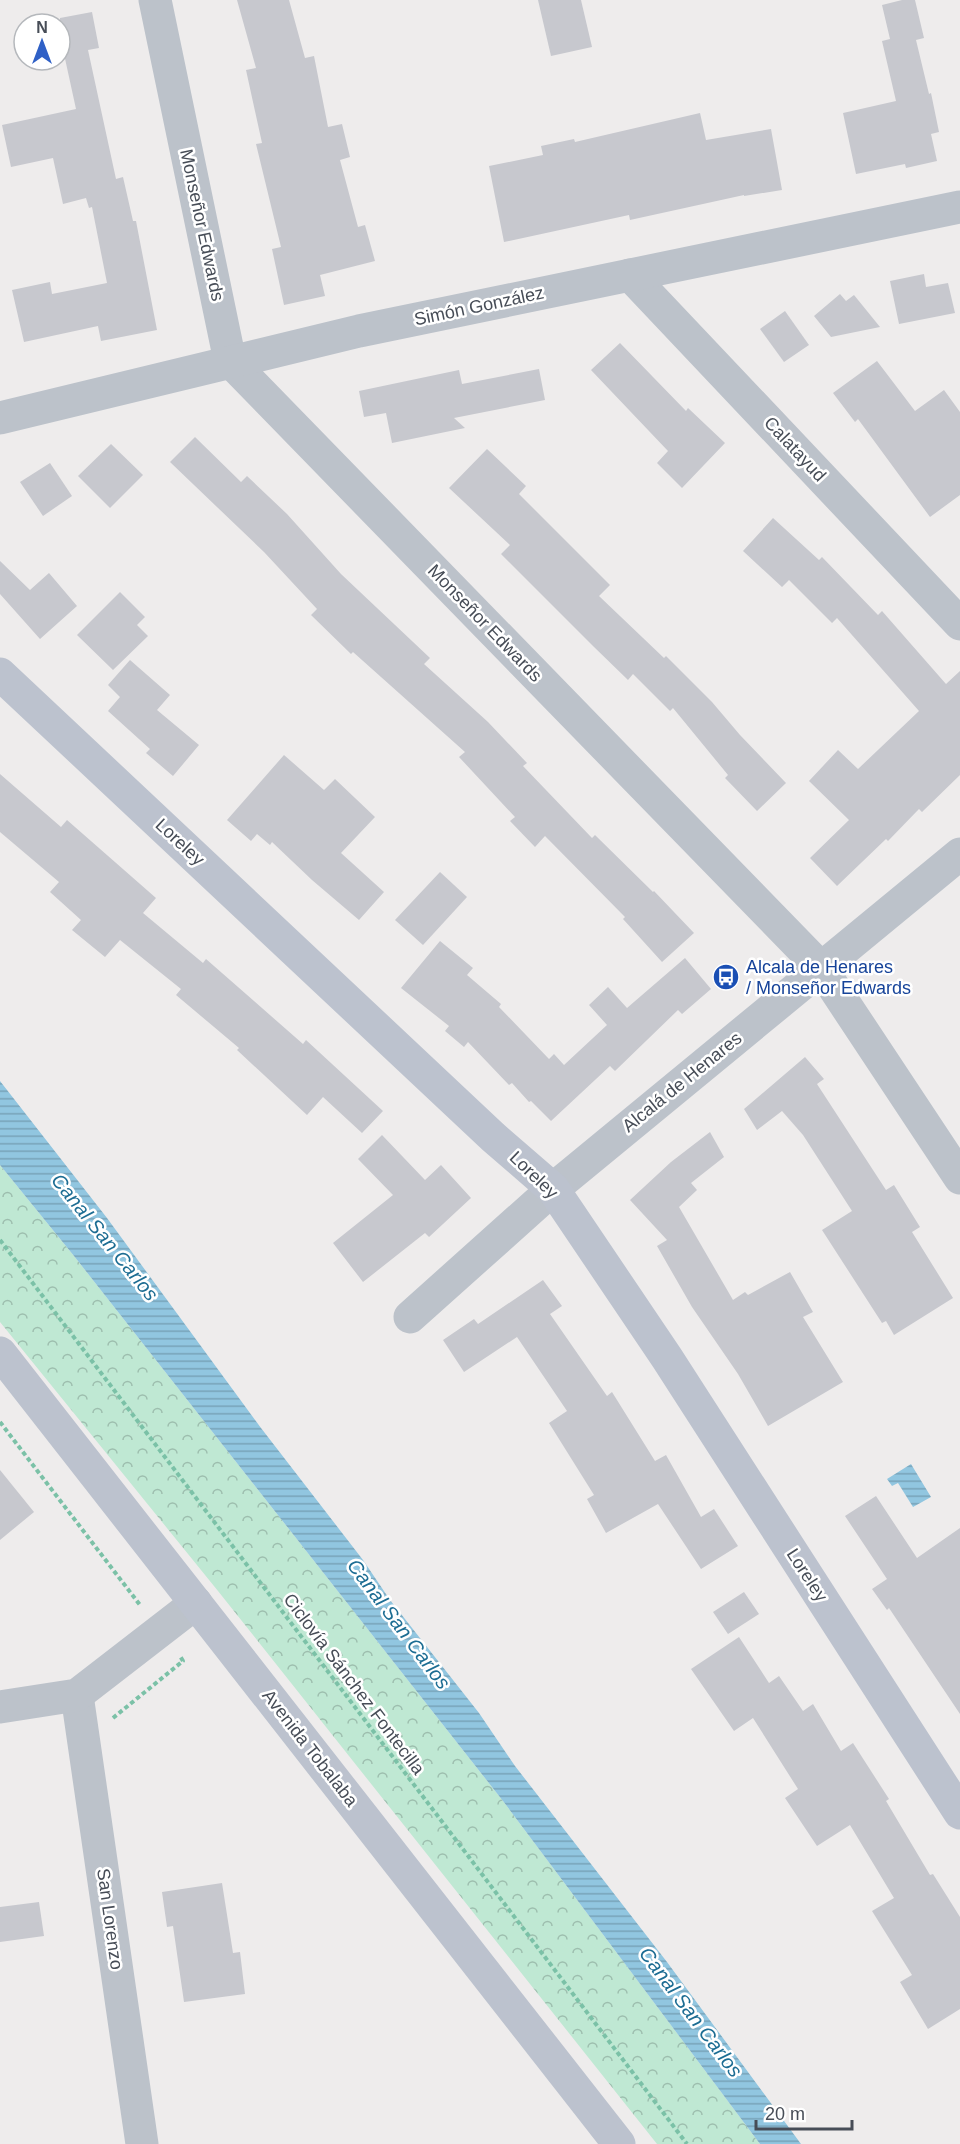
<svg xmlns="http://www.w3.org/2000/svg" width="960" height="2144" viewBox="0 0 960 2144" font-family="Helvetica,sans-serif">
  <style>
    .park { fill: url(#park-crowns) }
    .water { fill: url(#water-rules) }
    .building { fill: #c7c8ce }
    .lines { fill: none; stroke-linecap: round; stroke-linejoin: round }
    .path { stroke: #7bc1a7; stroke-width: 4; stroke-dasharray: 4.5 3; stroke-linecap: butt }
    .street { stroke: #bcc2ca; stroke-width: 33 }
    .secondary { stroke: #bcc2ce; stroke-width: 33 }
    .labels { text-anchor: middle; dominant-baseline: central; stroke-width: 5; stroke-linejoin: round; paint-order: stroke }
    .street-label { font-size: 18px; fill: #474d57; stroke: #fff }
    .transit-label { font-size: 18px; fill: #164399; stroke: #fff; text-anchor: start }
    .water-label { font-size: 20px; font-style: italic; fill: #1d6d93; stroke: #fff }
  </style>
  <defs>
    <pattern id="park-crowns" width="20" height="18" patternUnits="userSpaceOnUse" patternTransform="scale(1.5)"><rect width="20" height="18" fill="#bfe8d3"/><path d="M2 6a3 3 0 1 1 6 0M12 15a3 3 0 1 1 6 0" fill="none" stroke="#9dbeae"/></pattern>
    <pattern id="water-rules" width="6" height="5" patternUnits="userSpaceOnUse" patternTransform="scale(1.5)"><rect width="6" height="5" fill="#91c6e0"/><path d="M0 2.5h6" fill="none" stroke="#78a3b8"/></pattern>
  </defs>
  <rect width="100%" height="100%" fill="#eeecec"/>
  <path class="park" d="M0,1165L74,1256L503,1801L760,2144H657L218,1591L0,1322Z"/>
  <g class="water">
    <path d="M0,1081L107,1218L261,1428L363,1560L390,1600L479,1713L515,1766L667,1962L801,2144H760L503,1801L74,1256L0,1165Z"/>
    <path d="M911,1464L931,1497L913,1507L898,1483L892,1486L887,1479Z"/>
  </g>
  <g class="building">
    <path d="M237,0H289L305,58L314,56L328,127L342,124L350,157L340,160L358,227L365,225L375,261L320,275L325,296L284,305L272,249L281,247L256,144L262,143L246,70L256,68Z"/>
    <path d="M538,0H581L592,47L551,56Z"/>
    <path d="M902,0H915L924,38L916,40L929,94L931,93L939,132L931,134L937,161L906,168L905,164L856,174L843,113L896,101L882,41L890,39L882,5Z"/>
    <path d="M92,12L99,48L88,50L116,179L123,177L133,221H136L157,330L101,341L98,326L24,342L12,290L50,282L52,294L107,283L92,207L89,208L86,198L63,204L53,158L11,167L2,125L76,109L64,54L60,55V18Z"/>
    <path d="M700,113L706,140L771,129L782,190L744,196V195L630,220L629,215L504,242L489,166L543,155L541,146L574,139L575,142Z"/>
    <path d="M924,274L926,287L948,283L955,313L899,324L890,281Z"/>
    <path d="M840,294L846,301L854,295L880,327L831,337L814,316Z"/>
    <path d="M785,311L809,345L784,362L760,329Z"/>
    <path d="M620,343L686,411L688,408L725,443L682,488L657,463L668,451L591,370Z"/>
    <path d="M877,361L915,411L944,390L960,412V495L930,517L858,419L855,422L833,393Z"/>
    <path d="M539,369L545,400L454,418L465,428L392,443L386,413L364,417L359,391L459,370L462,384Z"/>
    <path d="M195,437L241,482L247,476L287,514L341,574L430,658L424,664L488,722L527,763L523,766L592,838L595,835L653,892L654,891L694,933L662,962L623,919L625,917L545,836L535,847L510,821L515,817L459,757L465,752L353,652L351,654L311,615L317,609L264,552L170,462Z"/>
    <path d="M111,444L143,475L110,508L78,476Z"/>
    <path d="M487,449L526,486L519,494L610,585L599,596L664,658L666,656L712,702L740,735L786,783L757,811L725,778L728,775L673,708L670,711L633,674L628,680L593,646L501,554L510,545L449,488Z"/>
    <path d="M50,463L72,496L43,516L20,482Z"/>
    <path d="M773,518L819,560L822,557L878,615L882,611L946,684L960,671V775L922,812L919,809L888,841L886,839L837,886L810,858L849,820L809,781L838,750L858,769L919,711L837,618L832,623L789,580L782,587L743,551Z"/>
    <path d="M0,561L30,590L49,573L77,606L40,639L0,594Z"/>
    <path d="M120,592L145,617L137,625L148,636L113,670L77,635Z"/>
    <path d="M130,660L170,695L157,710L199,745L173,776L146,753L150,749L108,711L120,697L108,685Z"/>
    <path d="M284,755L324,790L335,779L375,817L341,853L384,892L359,920L312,880L272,842L270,845L257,834L251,841L227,820Z"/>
    <path d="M0,774L61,827L67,820L156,898L143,913L203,963L206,959L303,1044L306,1040L383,1111L362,1133L323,1097L307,1115L237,1050L239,1048L176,995L181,989L120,940L105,957L72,930L81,920L50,892L59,882L0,832Z"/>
    <path d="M440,872L467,897L423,945L395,920Z"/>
    <path d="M440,941L473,968L467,975L501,1004L499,1007L549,1059L554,1054L564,1065L607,1025L589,1005L608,987L627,1008L685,958L711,989L682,1014L678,1010L615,1071L610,1066L551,1121L531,1101L529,1102L512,1083L509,1085L468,1042L464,1047L445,1031L449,1026L401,988Z"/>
    <path d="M805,1057L824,1079L817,1084L886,1190L894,1185L920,1227L912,1232L953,1298L894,1335L886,1321L882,1323L822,1230L852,1211L803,1135L782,1111L757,1130L744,1109Z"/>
    <path d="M710,1132L724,1157L691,1183L697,1190L679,1207L733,1300L745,1292L748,1295L790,1272L813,1312L803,1317L843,1382L768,1426L738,1374L692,1307L657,1246L667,1240L630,1200L671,1162Z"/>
    <path d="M382,1135L425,1180L441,1165L471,1198L429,1237L425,1233L363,1282L333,1243L393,1195L358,1159Z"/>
    <path d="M543,1280L562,1306L550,1314L607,1396L612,1392L655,1461L666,1455L701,1517L714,1509L738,1546L701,1569L658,1504L606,1533L587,1499L594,1495L549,1423L567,1411L517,1337L464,1372L443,1340L474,1319L478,1324Z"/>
    <path d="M0,1470L34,1512L0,1540Z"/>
    <path d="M876,1496L917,1558L960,1528V1714L889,1608L887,1610L872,1589L887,1579L845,1516Z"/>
    <path d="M744,1592L759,1614L728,1634L713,1612Z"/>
    <path d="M739,1637L769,1683L779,1676L803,1711L813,1704L841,1751L853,1743L889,1799L886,1801L930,1875L933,1874L960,1917V2009L928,2029L900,1982L912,1975L872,1911L894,1898L850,1825L817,1846L785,1798L798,1789L753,1718L734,1731L691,1669Z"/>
    <path d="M222,1883L233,1953L240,1952L245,1994L184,2002L173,1926L167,1927L162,1892Z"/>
    <path d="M39,1902L44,1936L0,1942V1907Z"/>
  </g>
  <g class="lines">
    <g class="path">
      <path d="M0,1240L687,2144"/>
      <path d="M0,1422L140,1605"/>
      <path d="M113,1718L183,1661L180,1656"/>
    </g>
    <g class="street">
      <path d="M155,0L230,361L821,968L960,1178"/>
      <path d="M630,275L960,624"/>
      <path d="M0,418L359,331L960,207"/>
      <path d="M410,1317L553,1189L960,854"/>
      <path d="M77,1695L142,2144"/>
      <path d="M0,1707L77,1695L196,1603"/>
    </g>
    <g class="secondary">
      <path d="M0,674L493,1137L553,1189L667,1358L960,1813"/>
      <path d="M0,1353L619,2144"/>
    </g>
  </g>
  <defs>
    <symbol id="bus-disc" viewBox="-11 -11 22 22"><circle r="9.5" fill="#1a4fb4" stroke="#fff"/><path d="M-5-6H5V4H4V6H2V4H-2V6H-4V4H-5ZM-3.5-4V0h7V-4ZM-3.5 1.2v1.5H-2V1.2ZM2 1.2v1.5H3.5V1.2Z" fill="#fff"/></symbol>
  </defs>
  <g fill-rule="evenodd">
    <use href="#bus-disc" x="711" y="962" width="30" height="30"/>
  </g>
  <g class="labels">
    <g class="street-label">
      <text transform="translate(202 225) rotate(78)">Monseñor Edwards</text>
      <text transform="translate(479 306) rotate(-12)">Simón González</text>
      <text transform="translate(795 449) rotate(47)">Calatayud</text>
      <text transform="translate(485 623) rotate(46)">Monseñor Edwards</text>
      <text transform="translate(180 842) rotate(43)">Loreley</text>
      <text transform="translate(682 1082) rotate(-39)">Alcalá de Henares</text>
      <text transform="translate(534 1175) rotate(44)">Loreley</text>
      <text transform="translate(807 1575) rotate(57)">Loreley</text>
      <text transform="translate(354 1684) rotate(53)">Ciclovía Sánchez Fontecilla</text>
      <text transform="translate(310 1748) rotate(52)">Avenida Tobalaba</text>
      <text transform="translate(110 1919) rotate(82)">San Lorenzo</text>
    </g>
    <g class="transit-label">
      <text x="746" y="967">Alcala de Henares<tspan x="746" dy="21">/ Monseñor Edwards</tspan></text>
    </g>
    <g class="water-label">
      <text transform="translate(105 1237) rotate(51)">Canal San Carlos</text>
      <text transform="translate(399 1624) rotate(53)">Canal San Carlos</text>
      <text transform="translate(691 2012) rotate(53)">Canal San Carlos</text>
    </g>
  </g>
  <g transform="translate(42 42)"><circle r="28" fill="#ffffff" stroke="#b5b8bc" stroke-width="1.5"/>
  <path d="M0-4.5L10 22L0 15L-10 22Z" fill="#2f60c6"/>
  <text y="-9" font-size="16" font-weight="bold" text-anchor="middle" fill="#474d57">N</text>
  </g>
  <path d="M756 2120v9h96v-9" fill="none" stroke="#474d57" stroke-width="3"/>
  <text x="765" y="2120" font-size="18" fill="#474d57" stroke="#ffffff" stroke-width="4.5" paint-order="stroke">20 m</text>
</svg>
